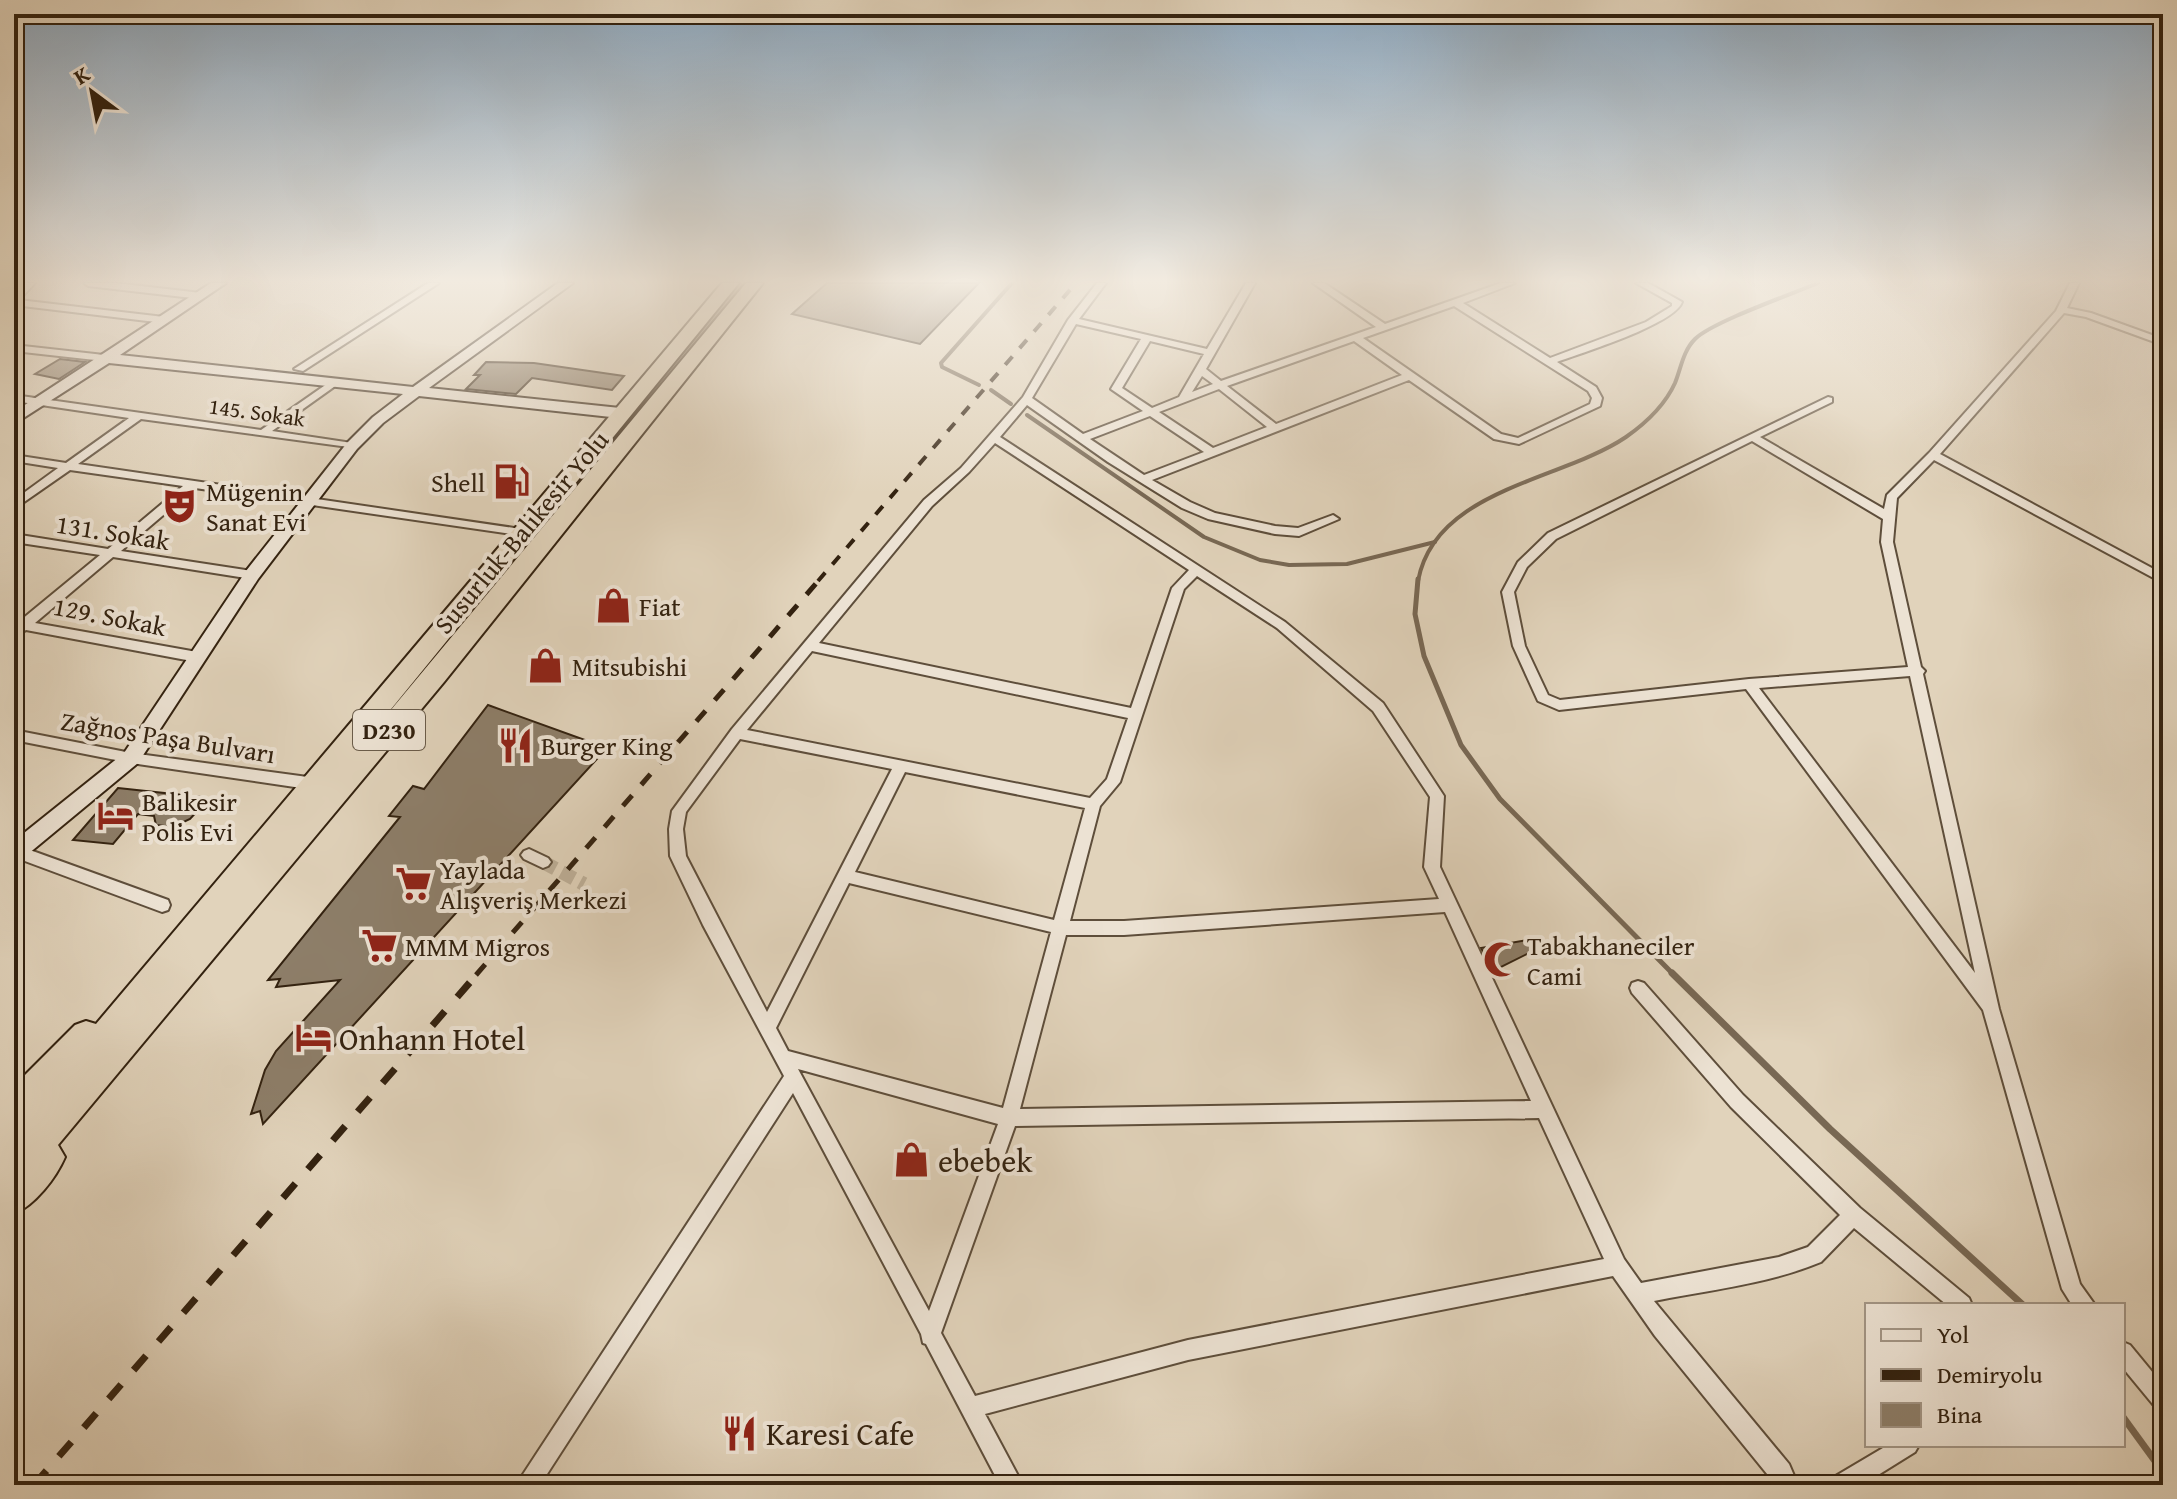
<svg xmlns="http://www.w3.org/2000/svg" width="2177" height="1499" viewBox="0 0 2177 1499" font-family="'Gentium Book Plus',serif">
  <style>
    .green { fill: #c3b59e; stroke: #7b6c57; stroke-width: 2 }
    .lines { fill: none; stroke-linecap: round; stroke-linejoin: round }
    .stream-far2 { stroke: #786854; stroke-width: 4 }
    .stream-far1 { stroke: #786854; stroke-width: 5 }
    .stream { stroke: #786854; stroke-width: 7 }
    .building { fill: #8d7e69; stroke: #332210; stroke-width: 2 }
    .street-tunnel { stroke: #beb099; stroke-width: 14; stroke-dasharray: 14 7; stroke-linecap: butt }
    .street-casing { stroke: #5e4e3b; stroke-width: 4 }
    .secondary-casing { stroke: #332210; stroke-width: 4 }
    .highway-casing { stroke: #332210; stroke-width: 4 }
    .street { fill: #ece2d3; fill-rule: evenodd }
    .secondary { fill: #ece2d3; fill-rule: evenodd }
    .highway { fill: #e1d3bb; fill-rule: evenodd }
    .rail-far2 { stroke: #332210; stroke-width: 4; stroke-dasharray: 11 11; stroke-linecap: butt }
    .rail-far1 { stroke: #332210; stroke-width: 5; stroke-dasharray: 14 14; stroke-linecap: butt }
    .rail { stroke: #332210; stroke-width: 7; stroke-dasharray: 19 19; stroke-linecap: butt }
    .labels { text-anchor: middle; dominant-baseline: central; stroke-width: 8; stroke-linejoin: round; paint-order: stroke }
    .far-street-label { font-size: 22px; fill: #332210; stroke: #ece2d3 }
    .shield { fill: #ece2d3; stroke: #6a5c4a; stroke-width: 2 }
    .shield-label { font-size: 24px; font-weight: bold; fill: #332210 }
    .poi-label { font-size: 26px; fill: #332210; stroke: #ece2d3; text-anchor: start }
    .street-label { font-size: 26px; fill: #332210; stroke: #ece2d3 }
    .near-poi-label { font-size: 32px; fill: #332210; stroke: #ece2d3; text-anchor: start }
  </style>
  <rect width="100%" height="100%" fill="#e1d3bb"/>
  <filter id="stains"><feTurbulence type="fractalNoise" baseFrequency=".0025" numOctaves="4"/><feColorMatrix values="0 0 0 0 .2 0 0 0 0 .09 0 0 0 0 .02 0 0 0 .5 -.17"/></filter>
  <radialGradient id="worn" r=".72"><stop offset=".6" stop-color="#630" stop-opacity="0"/><stop offset="1" stop-color="#630" stop-opacity=".3"/></radialGradient>
  <path class="green" d="M743,283H746L337,776L261,860Z"/>
  <g class="lines">
    <g class="stream-far2">
      <path d="M979,385L942,367L941,363L1012,283"/>
      <path d="M991,390L1011,404"/>
      <path d="M1027,415L1204,537L1260,560L1289,565L1347,564L1435,542"/>
      <path d="M1418,581C1435,489 1561,481 1626,437C1646,423 1665,405 1675,383C1681,368 1683,351 1695,339C1712,322 1792,294 1818,283"/>
    </g>
    <path class="stream-far1" d="M1418,579L1415,614L1424,656L1461,745L1500,799L1674,975"/>
    <g class="stream">
      <path d="M1672,973L1830,1129L2023,1305"/>
      <path d="M2123,1417L2163,1472"/>
    </g>
  </g>
  <g class="building">
    <path d="M827,283H979L920,344L792,314Z"/>
    <path d="M60,359L85,362L59,379L35,374Z"/>
    <path d="M486,362L534,363L624,376L612,390L532,378L516,394L466,389L480,375H474Z"/>
    <path d="M488,705L607,748L263,1124L260,1111L251,1114L265,1070L276,1051L340,980L276,987L280,979L268,980L400,817L389,816L413,786L424,789Z"/>
    <path d="M118,788L201,797V807L190,819L173,827L156,825L154,816L138,814L113,844L73,840Z"/>
    <path d="M1534,939L1539,948L1493,971L1481,948Z"/>
  </g>
  <g class="lines">
    <path class="street-tunnel" d="M543,862L584,884"/>
    <defs>
      <g id="street">
        <path d="M25,283H35L19,300L164,317L169,320L164,323L14,305V294Z"/>
        <path d="M84,283H115L201,293L206,296L201,299L88,286Z"/>
        <path d="M428,283H439L303,371L294,369Z"/>
        <path d="M1097,283H1106L1079,319L1207,349L1246,283H1255L1206,369L1221,381L1376,327L1313,283H1324L1385,324L1501,283H1515L1463,303L1550,358L1646,322L1672,306V303L1636,283H1648L1682,302C1675,324 1581,353 1557,362L1596,387L1602,398L1600,406L1519,444L1494,439L1409,380L1152,480L1190,502L1215,513L1275,526L1298,528L1333,515L1339,519L1299,536L1275,534L1208,519L1182,508L1108,462L1027,405L1000,437L1285,622L1383,703L1444,796L1440,867L1624,1259L1641,1283L1779,1257L1808,1247L1840,1215L1731,1107L1632,993L1630,988L1632,983L1638,981L1644,983L1743,1095L1860,1208L1969,1298L1972,1305H1947L1854,1228L1821,1262C1768,1284 1709,1290 1654,1301L1789,1464L1798,1485H1776L1655,1336L1613,1276L1188,1360L985,1414L1023,1485H1000L926,1344L923,1343L921,1334L793,1093L540,1485H516L784,1076L703,925L670,856L669,829L672,811L732,729L924,500L961,468L1023,397L1068,320ZM1454,306L1588,391L1592,398L1590,404L1518,438L1501,434L1363,338ZM1076,324L1141,339L1111,389L1143,411L1083,434L1032,398ZM1150,341L1204,354L1179,397L1152,408L1122,388ZM1354,341L1402,375L1276,424L1227,386ZM1202,376L1213,384L1192,392ZM1219,389L1267,427L1213,448L1159,412ZM1150,416L1204,452L1144,475L1090,439ZM995,443L1189,570L1172,588L1131,708L819,643L932,506L969,472ZM1197,576L1277,628L1373,711L1430,797L1424,867L1439,899L1124,921H1070L1100,806L1120,782L1184,589ZM812,651L1128,718L1107,779L1090,798L747,730ZM740,739L892,769L767,1012L686,856L683,829L686,812ZM905,772L1085,808L1054,920L855,872ZM849,883L1051,932L1003,1108L788,1051L776,1028ZM1445,912L1531,1101L1020,1109L1066,935H1124ZM798,1069L998,1124L929,1311ZM1539,1118L1604,1259L1188,1340L975,1396L941,1333L1015,1126Z"/>
        <path d="M2070,283H2079L2067,308L2091,313L2163,339V345L2086,317L2064,313L1940,454L2163,574V583L1934,460L1897,498L1893,542L1921,667L1925,671L1923,674L1999,1009L2080,1284L2095,1305H2072L2062,1289L1983,1010L1746,689L1559,710L1538,701L1513,646L1502,592L1518,562L1548,533L1828,397L1832,398V402L1760,437L1884,509L1887,495L1929,453L2056,311ZM1752,441L1883,519L1881,542L1908,667L1749,679L1560,700L1548,695L1525,646L1514,592L1527,567L1556,539ZM1910,676L1975,973L1759,688Z"/>
        <path d="M14,345L104,355L109,358L104,361L14,351Z"/>
        <path d="M334,379L339,382L338,384L272,431L352,443L356,444V448L141,419L78,464L521,529L525,530V536L195,488L121,551L252,571L258,575L256,578L252,579L113,557L35,623L197,652L202,654L204,657L202,660L197,662L26,630L14,637V621L21,620L100,555L14,542V534L108,549L183,486L70,470L14,509V500L58,468L14,461V455L66,463L129,418L14,401V395L261,430Z"/>
        <path d="M14,730L131,753L315,778L320,780L322,784L320,788L315,790L131,763L14,740Z"/>
        <path d="M16,845L168,900L170,905L168,910L162,912L14,857V846Z"/>
        <path d="M529,849L548,858L551,862L548,866L543,868L524,859L521,855L524,851Z"/>
        <path d="M2123,1342L2130,1345L2163,1385V1411L2156,1408L2123,1368Z"/>
        <path d="M1888,1445H1919L1915,1452L1862,1485H1831L1834,1477Z"/>
      </g>
      <path id="secondary" d="M211,283H226L120,355L413,387L558,283H573L429,388L620,408L628,413L620,418L419,396L383,423L357,449L258,579L138,763L22,859L14,862V841L124,753L246,571L347,443L373,417L403,394L109,363L14,424V412Z"/>
      <path id="highway" d="M722,283H739L365,741L746,283H763L444,682L58,1145L65,1157C56,1178 35,1205 14,1214V1086L75,1025L86,1021L96,1024Z"/>
    </defs>
    <use href="#street" class="street-casing"/>
    <use href="#secondary" class="secondary-casing"/>
    <use href="#highway" class="highway-casing"/>
    <use href="#street" class="street"/>
    <use href="#secondary" class="secondary"/>
    <use href="#highway" class="highway"/>
    <path class="rail-far2" d="M818,581L1076,283"/>
    <path class="rail-far1" d="M476,975L820,579"/>
    <path class="rail" d="M34,1485L478,973"/>
  </g>
  <linearGradient id="sky" x2="0" y2="1"><stop stop-color="#8da8bf"/><stop offset="0.57" stop-color="#f2ebe0"/><stop offset="1" stop-color="#f2ebe0" stop-opacity="0"/></linearGradient>
  <rect width="2177" height="493" fill="url(#sky)"/>
  <defs>
    <symbol id="fuel-bare" viewBox="-9 -9 18 18"><path d="M-5.5-6h7V0h2V4h1.3V-2.5L3-4.5l.8-.8L6-3V5H2.5V1h-1V6h-7ZM-4.2-4.7v3.2H.2V-4.7Z" fill="#8f2418" stroke="#ece2d3" stroke-width="2.5" paint-order="stroke"/></symbol>
    <symbol id="theatre-bare" viewBox="-9 -9 18 18"><path d="M-5-5.5Q0-4 5-5.5V0Q5 5 0 6Q-5 5-5 0ZM-3.3-2.5H-1v1.5H-3.3ZM1-2.5H3.3v1.5H1ZM-2.8 1Q0 5.5 2.8 1Z" fill="#8f2418" stroke="#ece2d3" stroke-width="2.5" paint-order="stroke"/></symbol>
    <symbol id="shop-bare" viewBox="-9 -9 18 18"><path d="M-5-2.5h2.3a2.7 3.5 0 0 1 5.4 0H5L5.5 6h-11ZM-1.5-2.5h3a1.5 2.3 0 0 0-3 0Z" fill="#8f2418" stroke="#ece2d3" stroke-width="2.5" paint-order="stroke"/></symbol>
    <symbol id="restaurant-bare" viewBox="-9 -9 18 18"><path d="M-5-6h1v4h1v-4h1v4h1v-4h1v5L-1.5 .5V6h-2V.5L-5-1ZM5-6V6H3V1.5H1.5Q1.5-4 5-6Z" fill="#8f2418" stroke="#ece2d3" stroke-width="2.5" paint-order="stroke"/></symbol>
    <symbol id="hotel-bare" viewBox="-9 -9 18 18"><path d="M-6-4.5h1.5V1H6V5H4.5V3h-9V5H-6ZM-4 0a1.8 1.8 0 1 1 3.6 0ZM.5 0V-2.5h3Q6-2.5 6 0Z" fill="#8f2418" stroke="#ece2d3" stroke-width="2.5" paint-order="stroke"/></symbol>
    <symbol id="supermarket-bare" viewBox="-9 -9 18 18"><path d="M-6-5.5h2.5l.6 2H6L4.5 2H-2.5L-4.4-4H-6ZM-1.5 3.2a1.3 1.3 0 1 0 .1 0ZM3 3.2a1.3 1.3 0 1 0 .1 0Z" fill="#8f2418" stroke="#ece2d3" stroke-width="2.5" paint-order="stroke"/></symbol>
    <symbol id="mosque-bare" viewBox="-9 -9 18 18"><path d="M3.5-4.9A6 6 0 1 0 3.5 4.9A5 5 0 1 1 3.5-4.9Z" fill="#8f2418" stroke="#ece2d3" stroke-width="2.5" paint-order="stroke"/></symbol>
  </defs>
  <g fill-rule="evenodd">
    <use href="#fuel-bare" x="486" y="456" width="51" height="51"/>
    <use href="#theatre-bare" x="154" y="480" width="51" height="51"/>
    <use href="#shop-bare" x="588" y="580" width="51" height="51"/>
    <use href="#shop-bare" x="520" y="640" width="51" height="51"/>
    <use href="#restaurant-bare" x="490" y="720" width="51" height="51"/>
    <use href="#hotel-bare" x="90" y="790" width="51" height="51"/>
    <use href="#supermarket-bare" x="388" y="858" width="51" height="51"/>
    <use href="#supermarket-bare" x="354" y="920" width="51" height="51"/>
    <use href="#mosque-bare" x="1476" y="934" width="51" height="51"/>
    <use href="#hotel-bare" x="288" y="1012" width="51" height="51"/>
    <use href="#shop-bare" x="886" y="1134" width="51" height="51"/>
    <use href="#restaurant-bare" x="714" y="1408" width="51" height="51"/>
  </g>
  <g class="labels">
    <g class="far-street-label">
      <text transform="translate(257 412) rotate(8)">145. Sokak</text>
    </g>
    <rect class="shield" x="353" y="710" width="72" height="40" rx="6"/>
    <g class="shield-label">
      <text x="389" y="730">D230</text>
    </g>
    <g class="poi-label">
      <text x="485" y="482" text-anchor="end">Shell</text>
      <text x="206" y="491">Mügenin<tspan x="206" dy="30">Sanat Evi</tspan></text>
      <text x="639" y="606">Fiat</text>
      <text x="572" y="666">Mitsubishi</text>
      <text x="541" y="745">Burger King</text>
      <text x="142" y="801">Balıkesir<tspan x="142" dy="30">Polis Evi</tspan></text>
      <text x="440" y="869">Yaylada<tspan x="440" dy="30">Alışveriş Merkezi</tspan></text>
      <text x="1527" y="945">Tabakhaneciler<tspan x="1527" dy="30">Cami</tspan></text>
      <text x="405" y="946">MMM Migros</text>
    </g>
    <g class="street-label">
      <text transform="translate(113 532) rotate(9)">131. Sokak</text>
      <text transform="translate(521 532) rotate(-50)">Susurluk-Balıkesir Yolu</text>
      <text transform="translate(110 616) rotate(11)">129. Sokak</text>
      <text transform="translate(168 737) rotate(9)">Zağnos Paşa Bulvarı</text>
    </g>
    <g class="near-poi-label">
      <text x="339" y="1038">Onhann Hotel</text>
      <text x="938" y="1160">ebebek</text>
      <text x="766" y="1433">Karesi Cafe</text>
    </g>
  </g>
  <rect width="2177" height="1499" fill="none" stroke="#e1d3bb" stroke-width="48"/>
  <rect x="16" y="16" width="2145" height="1467" fill="none" stroke="#332210" stroke-width="4"/>
  <rect x="24" y="24" width="2129" height="1451" fill="none" stroke="#332210" stroke-width="2"/>
  <rect x="1865" y="1303" width="260" height="144" fill="#ece2d3" stroke="#a29585" stroke-width="2"/>
  <rect x="1881" y="1329" width="40" height="12" fill="#ece2d3" stroke="#a29585" stroke-width="2"/>
  <text x="1937" y="1343" font-size="24" fill="#332210">Yol</text>
  <rect x="1881" y="1369" width="40" height="12" fill="#332210" stroke="#a29585" stroke-width="2"/>
  <text x="1937" y="1383" font-size="24" fill="#332210">Demiryolu</text>
  <rect x="1881" y="1403" width="40" height="24" fill="#8d7e69" stroke="#a29585" stroke-width="2"/>
  <text x="1937" y="1423" font-size="24" fill="#332210">Bina</text>
  <g transform="translate(92 92) rotate(328)" stroke="#ece2d3" stroke-width="6" paint-order="stroke">
  <path d="M0-6L14 30L0 20L-14 30Z" fill="#332210"/>
  <text y="-12" font-size="22" font-weight="bold" text-anchor="middle" fill="#332210">K</text>
  </g>
  <rect width="100%" height="100%" filter="url(#stains)"/>
  <rect width="100%" height="100%" fill="url(#worn)"/>
</svg>
